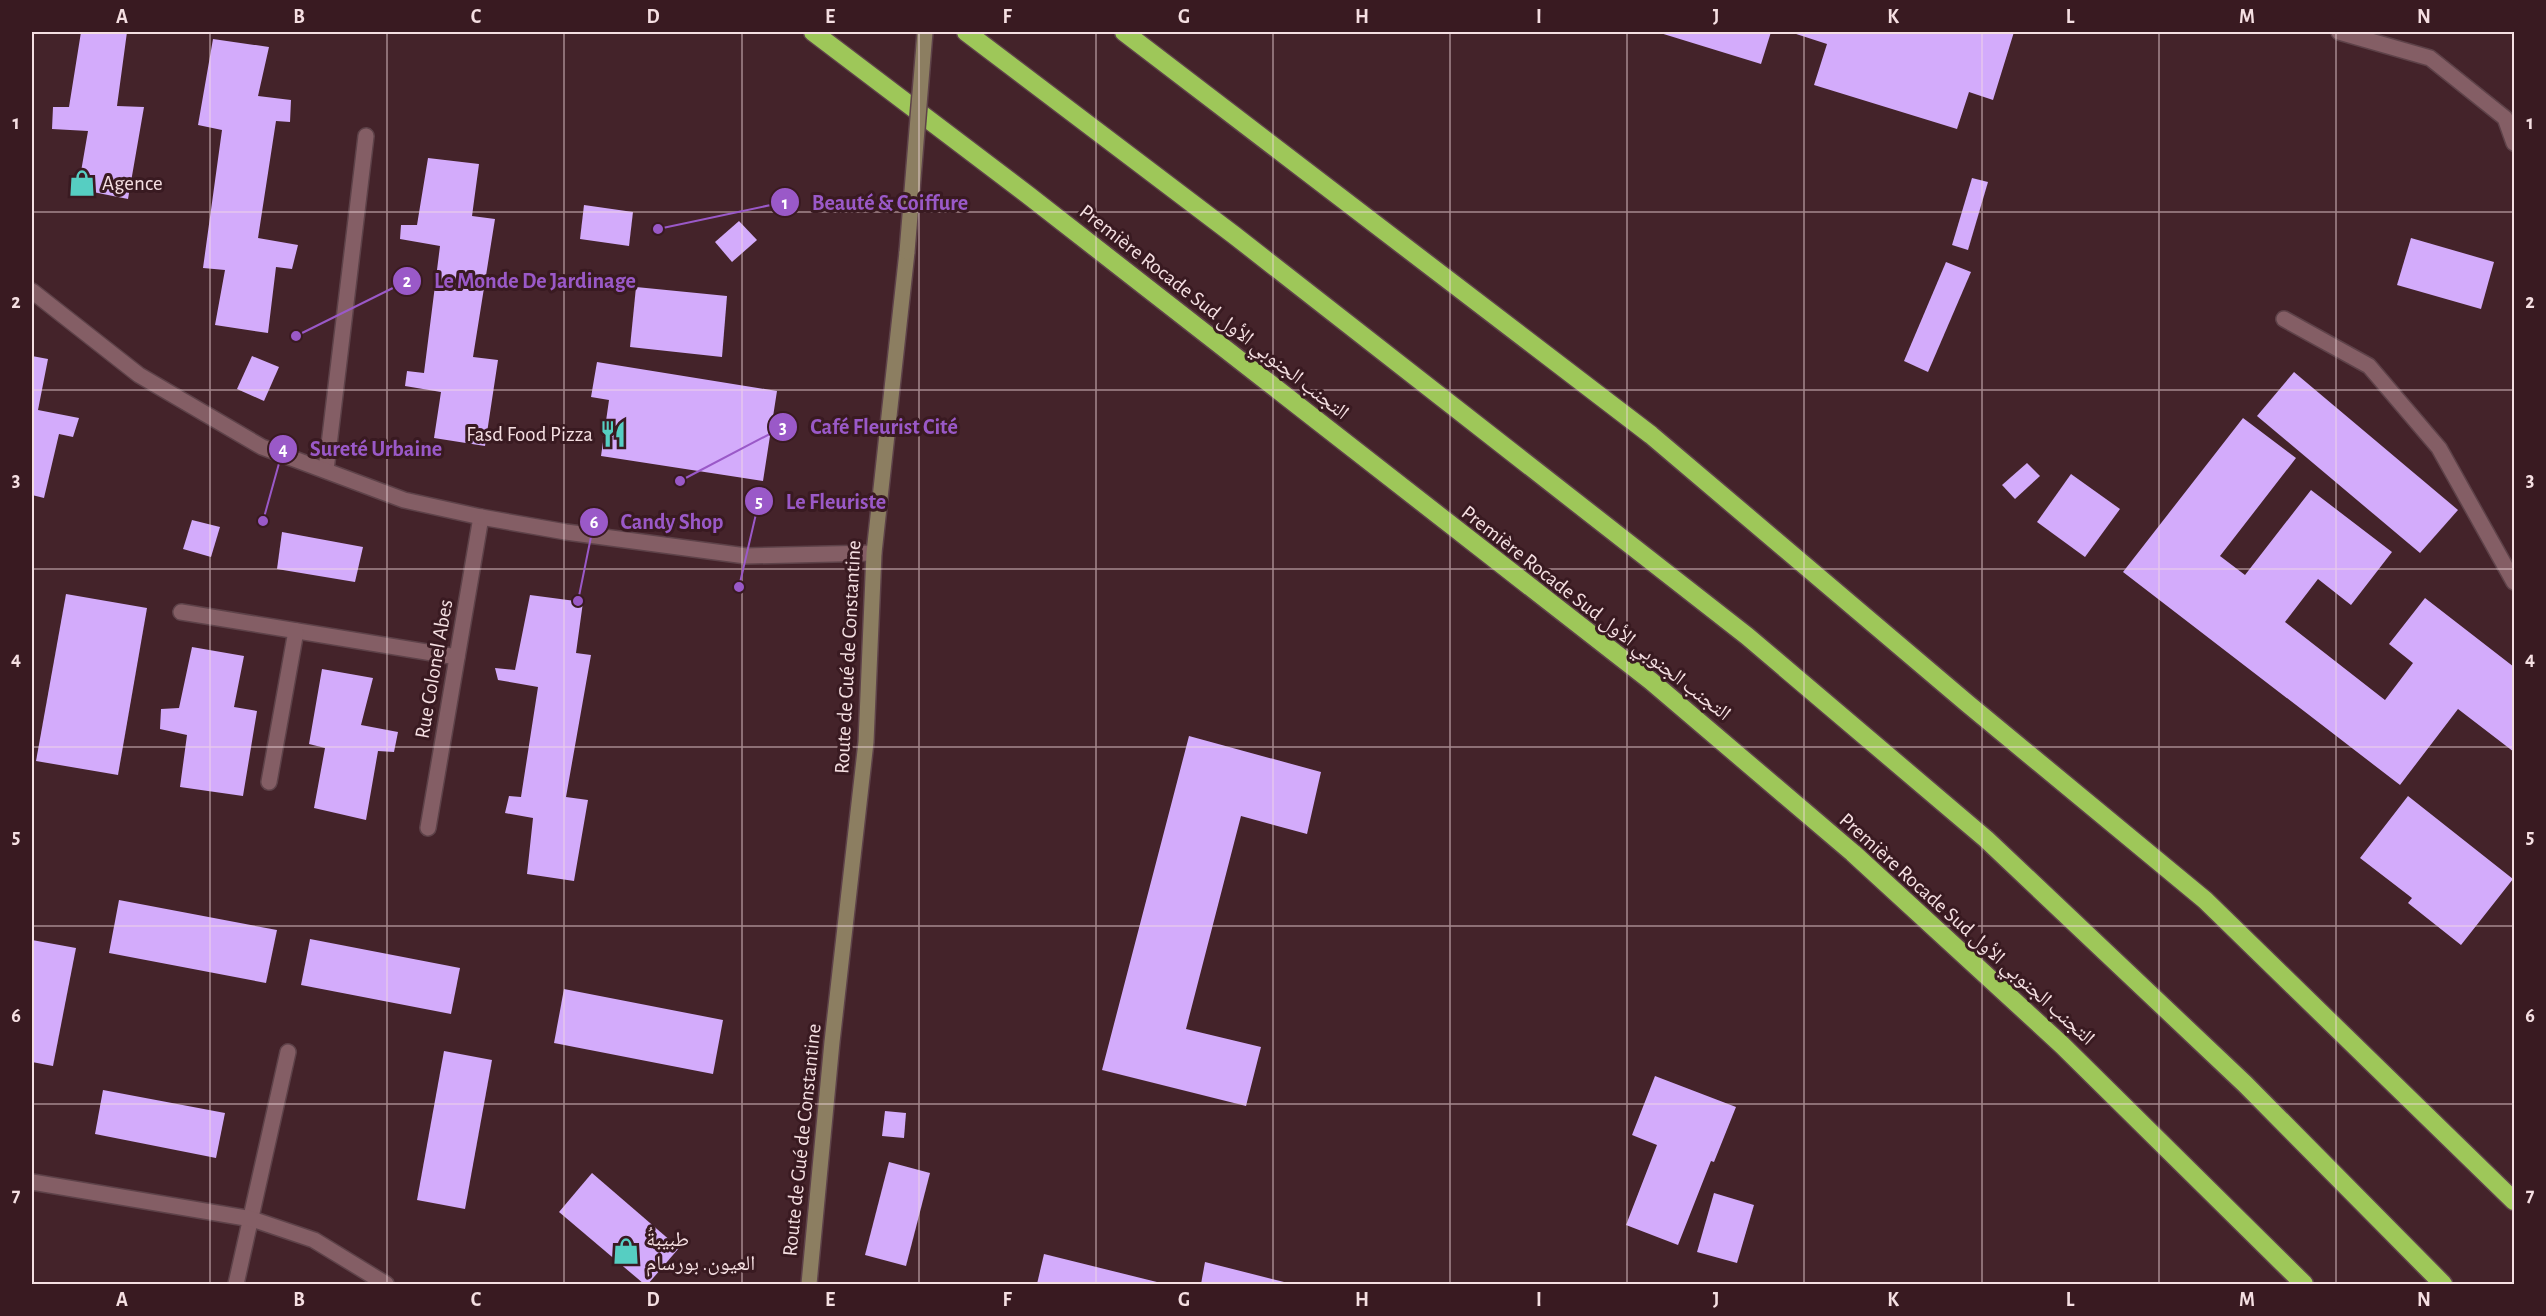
<svg xmlns="http://www.w3.org/2000/svg" width="2546" height="1316" viewBox="0 0 2546 1316" font-family="'Alegreya Sans','Noto Naskh Arabic',sans-serif">
  <style>
    .building { fill: #d3abfb }
    .lines { fill: none; stroke-linecap: round; stroke-linejoin: round }
    .service-casing { stroke: #5e4249; stroke-width: 18 }
    .minor-casing { stroke: #5e4249; stroke-width: 18 }
    .tertiary-casing { stroke: #5e4249; stroke-width: 18 }
    .secondary-casing { stroke: #5e4249; stroke-width: 18 }
    .motorway-casing { stroke: #5e4249; stroke-width: 21 }
    .service { stroke: #845e65; stroke-width: 15 }
    .minor { stroke: #845e65; stroke-width: 15 }
    .tertiary { stroke: #845e65; stroke-width: 15 }
    .secondary { stroke: #8c7e61; stroke-width: 15 }
    .motorway { stroke: #9ec759; stroke-width: 18 }
    .secondary-bridge-casing { stroke: #5e4249; stroke-width: 18; stroke-linecap: butt }
    .secondary-bridge { stroke: #8c7e61; stroke-width: 15 }
    .grid { fill: none; stroke: #f5dfe2; stroke-width: 1.5; stroke-opacity: 0.55 }
    .labels { text-anchor: middle; dominant-baseline: central; stroke-width: 6; stroke-linejoin: round; paint-order: stroke }
    .poi-label { font-size: 21px; fill: #f5dfe2; stroke: #391a21; text-anchor: start }
    .street-label { font-size: 21px; fill: #f5dfe2; stroke: #391a21 }
    .leader { fill: none; stroke: #9a59c8; stroke-width: 2 }
    .callout-dot { fill: #9a59c8; stroke: #391a21; stroke-width: 2 }
    .mark-label { font-size: 18px; text-anchor: middle; font-weight: bold; fill: #fff }
    .callout-label { font-size: 22px; text-anchor: middle; font-weight: bold; fill: #9a59c8; stroke: #391a21; stroke-width: 6; stroke-linejoin: round; paint-order: stroke }
    .neatline { fill: none; stroke: #f5dfe2; stroke-width: 2 }
    .grid-label { font-size: 20px; text-anchor: middle; font-weight: bold; fill: #f5dfe2 }
  </style>
  <rect width="100%" height="100%" fill="#44232a"/>
  <g class="building">
    <path d="M81,32H127L117,106L144,107L128,199L78,189L88,131L52,129L53,107H69Z"/>
    <path d="M1657,32H1771L1761,64Z"/>
    <path d="M1790,32H2014L1993,100L1969,92L1957,129L1814,85L1827,44Z"/>
    <path d="M213,39L269,47L258,96L291,100L290,122L276,121L258,238L298,245L292,269L276,267L268,333L215,325L225,270L203,268L222,130L198,125Z"/>
    <path d="M428,158L479,164L472,216L495,219L473,357L498,360L485,446L434,438L441,392L405,386L407,371L424,373L440,246L400,239L401,225H417Z"/>
    <path d="M1972,178L1988,182L1968,250L1952,245Z"/>
    <path d="M584,205L633,212L629,246L580,239Z"/>
    <path d="M739,221L757,240L732,262L715,242Z"/>
    <path d="M2411,238L2494,262L2481,309L2397,285Z"/>
    <path d="M1946,262L1971,272L1928,372L1904,361Z"/>
    <path d="M636,287L727,296L722,357L630,347Z"/>
    <path d="M32,356L48,359L38,410L79,418L73,437L59,434L44,498L32,495Z"/>
    <path d="M252,356L279,367L264,401L237,389Z"/>
    <path d="M597,362L777,391L763,481L601,456L609,400L591,397Z"/>
    <path d="M2294,372L2458,510L2420,553L2257,416Z"/>
    <path d="M2243,418L2296,458L2220,556L2245,575L2311,490L2392,552L2351,605L2318,579L2285,622L2385,700L2413,663L2389,644L2425,598L2514,667V752L2458,709L2400,785L2123,572Z"/>
    <path d="M2027,463L2040,476L2015,499L2002,485Z"/>
    <path d="M2071,474L2120,509L2085,557L2037,522Z"/>
    <path d="M192,520L220,527L211,557L183,549Z"/>
    <path d="M282,532L363,547L355,582L277,569Z"/>
    <path d="M66,594L147,608L118,775L36,761Z"/>
    <path d="M530,595L583,602L576,653L591,655L566,797L588,800L574,881L527,874L533,818L505,813L509,796L521,797L538,687L498,680L495,668L515,670Z"/>
    <path d="M192,647L244,656L234,707L257,711L243,796L180,787L187,735L160,729L161,709L179,708Z"/>
    <path d="M322,669L373,678L361,725L398,732L394,752L378,751L366,820L314,808L325,748L309,744Z"/>
    <path d="M1189,736L1321,772L1307,834L1241,816L1186,1029L1261,1047L1246,1106L1102,1070Z"/>
    <path d="M2408,796L2513,879L2461,945L2408,903L2412,898L2360,858Z"/>
    <path d="M119,900L277,930L266,983L109,953Z"/>
    <path d="M310,939L460,968L451,1014L301,985Z"/>
    <path d="M32,940L76,948L53,1066L32,1062Z"/>
    <path d="M564,989L723,1020L713,1074L554,1043Z"/>
    <path d="M444,1051L492,1060L465,1209L417,1200Z"/>
    <path d="M1655,1076L1736,1107L1714,1162L1711,1161L1678,1245L1626,1225L1657,1145L1632,1135Z"/>
    <path d="M103,1090L225,1113L216,1158L95,1134Z"/>
    <path d="M885,1111L906,1113L904,1138L882,1136Z"/>
    <path d="M889,1162L930,1173L906,1266L865,1255Z"/>
    <path d="M592,1173L679,1248L648,1284H644L559,1212Z"/>
    <path d="M1714,1193L1754,1205L1737,1263L1697,1252Z"/>
    <path d="M1044,1254L1165,1284H1037Z"/>
    <path d="M1205,1262L1292,1284H1201Z"/>
  </g>
  <g class="lines">
    <defs>
      <g id="service">
        <path d="M2339,32L2430,58L2505,118L2514,143"/>
        <path d="M2284,319L2369,366L2439,448L2514,582"/>
        <path d="M326,470L366,136"/>
        <path d="M181,612L457,657"/>
        <path d="M269,782L296,631"/>
        <path d="M236,1284L288,1052"/>
      </g>
      <g id="minor">
        <path d="M428,828L481,517"/>
        <path d="M32,1182L252,1219L314,1240L386,1284"/>
      </g>
      <path id="tertiary" d="M32,291L139,375L262,447L404,500L481,517L566,532L746,556L874,553"/>
      <path id="secondary" d="M809,1284L832,1042L866,742L874,553L907,252"/>
      <g id="motorway">
        <path d="M813,32L1028,195L1651,681L1853,853L2062,1045L2304,1284"/>
        <path d="M966,32L1234,235L1747,636L1986,839L2245,1084L2443,1284"/>
        <path d="M1124,32L1651,435L1968,704L2205,900L2514,1201"/>
      </g>
    </defs>
    <use href="#service" class="service-casing"/>
    <use href="#minor" class="minor-casing"/>
    <use href="#tertiary" class="tertiary-casing"/>
    <use href="#secondary" class="secondary-casing"/>
    <use href="#motorway" class="motorway-casing"/>
    <use href="#service" class="service"/>
    <use href="#minor" class="minor"/>
    <use href="#tertiary" class="tertiary"/>
    <use href="#secondary" class="secondary"/>
    <use href="#motorway" class="motorway"/>
    <defs>
      <path id="secondary-bridge" d="M907,252L925,32"/>
    </defs>
    <use href="#secondary-bridge" class="secondary-bridge-casing"/>
    <use href="#secondary-bridge" class="secondary-bridge"/>
  </g>
  <path class="grid" d="M210,32V1284M387,32V1284M564,32V1284M742,32V1284M919,32V1284M1096,32V1284M1273,32V1284M1450,32V1284M1627,32V1284M1804,32V1284M1982,32V1284M2159,32V1284M2336,32V1284M32,212H2514M32,390H2514M32,569H2514M32,747H2514M32,926H2514M32,1104H2514"/>
  <defs>
    <symbol id="shop-bare" viewBox="-9 -9 18 18"><path d="M-5-2.5h2.3a2.7 3.5 0 0 1 5.4 0H5L5.5 6h-11ZM-1.5-2.5h3a1.5 2.3 0 0 0-3 0Z" fill="#56cec2" stroke="#391a21" stroke-width="2.5" paint-order="stroke"/></symbol>
    <symbol id="restaurant-bare" viewBox="-9 -9 18 18"><path d="M-5-6h1v4h1v-4h1v4h1v-4h1v5L-1.5 .5V6h-2V.5L-5-1ZM5-6V6H3V1.5H1.5Q1.5-4 5-6Z" fill="#56cec2" stroke="#391a21" stroke-width="2.5" paint-order="stroke"/></symbol>
  </defs>
  <g fill-rule="evenodd">
    <use href="#shop-bare" x="63" y="164" width="38" height="38"/>
    <use href="#restaurant-bare" x="594" y="415" width="38" height="38"/>
    <use href="#shop-bare" x="607" y="1232" width="38" height="38"/>
  </g>
  <g class="labels">
    <g class="poi-label">
      <text x="102" y="183">Agence</text>
      <text x="593" y="434" text-anchor="end">Fasd Food Pizza</text>
      <text x="646" y="1239">طبيبةُ<tspan x="646" dy="24">العيون. بورسام</tspan></text>
    </g>
    <g class="street-label">
      <text transform="translate(1214 312) rotate(38)">Première Rocade Sud التجنب الجنوبي الأول</text>
      <text transform="translate(1596 613) rotate(38)">Première Rocade Sud التجنب الجنوبي الأول</text>
      <text transform="translate(848 657) rotate(-87)">Route de Gué de Constantine</text>
      <text transform="translate(434 669) rotate(-80)">Rue Colonel Abes</text>
      <text transform="translate(1967 929) rotate(42)">Première Rocade Sud التجنب الجنوبي الأول</text>
      <text transform="translate(802 1140) rotate(-84)">Route de Gué de Constantine</text>
    </g>
  </g>
  <path class="leader" d="M658 229L785 202M296 336L407 281M680 481L783 427M263 521L283 449M739 587L759 501M578 601L594 522"/>
  <g class="callout-dot">
    <circle cx="658" cy="229" r="6"/>
    <circle cx="296" cy="336" r="6"/>
    <circle cx="680" cy="481" r="6"/>
    <circle cx="263" cy="521" r="6"/>
    <circle cx="739" cy="587" r="6"/>
    <circle cx="578" cy="601" r="6"/>
    <circle cx="785" cy="202" r="15"/>
    <circle cx="407" cy="281" r="15"/>
    <circle cx="783" cy="427" r="15"/>
    <circle cx="283" cy="449" r="15"/>
    <circle cx="759" cy="501" r="15"/>
    <circle cx="594" cy="522" r="15"/>
  </g>
  <g class="mark-label">
    <text x="785" y="209">1</text>
    <text x="407" y="287">2</text>
    <text x="783" y="433">3</text>
    <text x="283" y="455">4</text>
    <text x="759" y="507">5</text>
    <text x="594" y="528">6</text>
  </g>
  <g class="callout-label">
    <text x="890" y="210">Beauté &amp; Coiffure</text>
    <text x="535" y="288">Le Monde De Jardinage</text>
    <text x="884" y="434">Café Fleurist Cité</text>
    <text x="376" y="456">Sureté Urbaine</text>
    <text x="836" y="509">Le Fleuriste</text>
    <text x="672" y="529">Candy Shop</text>
  </g>
  <rect width="2546" height="1316" fill="none" stroke="#391a21" stroke-width="66"/>
  <rect x="33" y="33" width="2480" height="1250" class="neatline"/>
  <g class="grid-label">
    <text x="122" y="23">A</text>
    <text x="299" y="23">B</text>
    <text x="476" y="23">C</text>
    <text x="653" y="23">D</text>
    <text x="830" y="23">E</text>
    <text x="1007" y="23">F</text>
    <text x="1184" y="23">G</text>
    <text x="1362" y="23">H</text>
    <text x="1539" y="23">I</text>
    <text x="1716" y="23">J</text>
    <text x="1893" y="23">K</text>
    <text x="2070" y="23">L</text>
    <text x="2247" y="23">M</text>
    <text x="2424" y="23">N</text>
    <text x="16" y="129">1</text>
    <text x="2530" y="129">1</text>
    <text x="16" y="308">2</text>
    <text x="2530" y="308">2</text>
    <text x="16" y="486">3</text>
    <text x="2530" y="486">3</text>
    <text x="16" y="665">4</text>
    <text x="2530" y="665">4</text>
    <text x="16" y="843">5</text>
    <text x="2530" y="843">5</text>
    <text x="16" y="1022">6</text>
    <text x="2530" y="1022">6</text>
    <text x="16" y="1201">7</text>
    <text x="2530" y="1201">7</text>
    <text x="122" y="1306">A</text>
    <text x="299" y="1306">B</text>
    <text x="476" y="1306">C</text>
    <text x="653" y="1306">D</text>
    <text x="830" y="1306">E</text>
    <text x="1007" y="1306">F</text>
    <text x="1184" y="1306">G</text>
    <text x="1362" y="1306">H</text>
    <text x="1539" y="1306">I</text>
    <text x="1716" y="1306">J</text>
    <text x="1893" y="1306">K</text>
    <text x="2070" y="1306">L</text>
    <text x="2247" y="1306">M</text>
    <text x="2424" y="1306">N</text>
  </g>
</svg>
